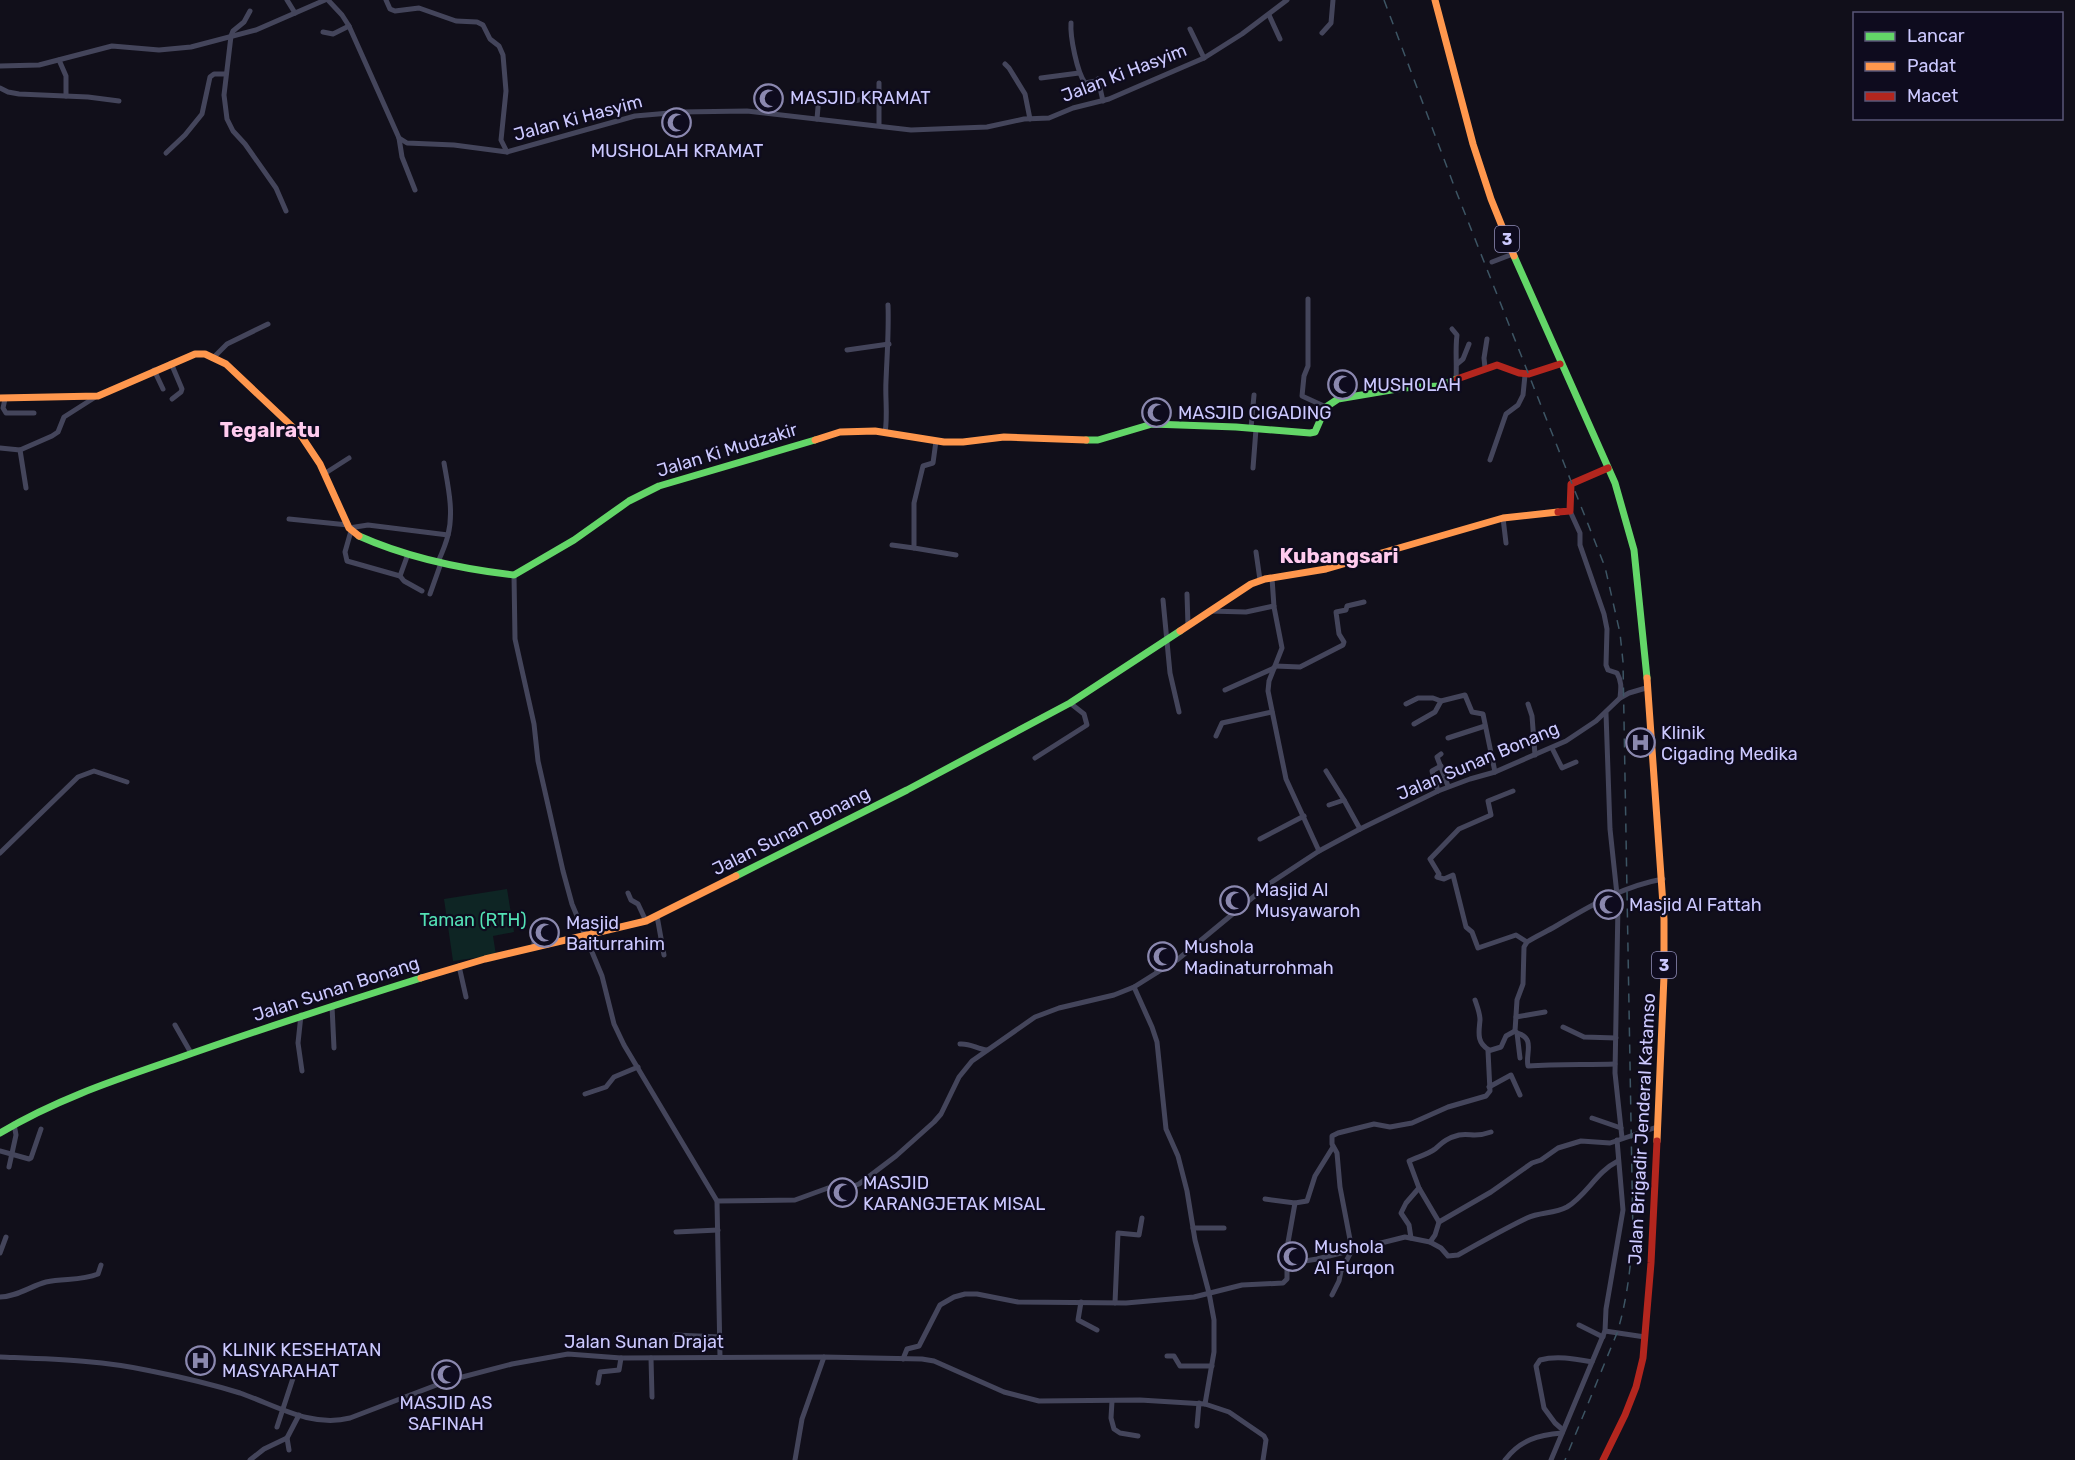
<svg xmlns="http://www.w3.org/2000/svg" width="2075" height="1460" viewBox="0 0 2075 1460" font-family="Rubik,sans-serif">
  <style>
    .green { fill: #0e2524 }
    .lines { fill: none; stroke-linecap: round; stroke-linejoin: round }
    .street { stroke: #44455b; stroke-width: 5 }
    .fast { stroke: #63d668; stroke-width: 7 }
    .slow { stroke: #ff974d; stroke-width: 7 }
    .jam { stroke: #b3261e; stroke-width: 7 }
    .rail { stroke: #3d5564; stroke-width: 1.5; stroke-dasharray: 9 8; stroke-linecap: butt }
    .labels { text-anchor: middle; dominant-baseline: central; stroke-width: 4.5; stroke-linejoin: round; paint-order: stroke }
    .shield { fill: #0e0b1e; stroke: #9390bc; stroke-width: 1.5 }
    .shield-label { font-size: 16px; font-weight: bold; fill: #ccc9ff }
    .street-label { font-size: 18px; fill: #ccc9ff; stroke: #0e0b1e }
    .poi-label { font-size: 18px; fill: #ccc9ff; stroke: #0e0b1e; text-anchor: start }
    .park-label { font-size: 18px; fill: #53e1b5; stroke: #0e0b1e }
    .quarter-label { font-size: 21px; font-weight: bold; fill: #ffcbef; stroke: #0e0b1e }
  </style>
  <rect width="100%" height="100%" fill="#110f1a"/>
  <path class="green" d="M507,889L514,932L493,936L496,955L453,961L444,899Z"/>
  <g class="lines">
    <g class="street">
      <path d="M287,0L295,13"/>
      <path d="M328,0L342,15L349,26L399,138L407,143L454,145L507,152L635,116L681,112L747,111L911,130L987,127L1024,119L1049,118L1073,108L1109,99L1204,58L1242,34L1287,0"/>
      <path d="M386,0L390,9L395,11L419,8L456,21L477,22L483,25L490,39L499,46L503,55L506,91L501,140L507,152"/>
      <path d="M250,11L244,22L233,31L231,36L224,95L227,119L233,131L245,144L276,188L286,211"/>
      <path d="M1269,15L1280,39"/>
      <path d="M1071,23C1070,37 1077,72 1085,83L1096,81L1098,79L1103,101"/>
      <path d="M1190,29L1204,58"/>
      <path d="M323,32L333,34L349,26"/>
      <path d="M1322,33L1331,23L1333,0"/>
      <path d="M59,60L66,76V96"/>
      <path d="M1005,64L1009,68L1025,94L1030,119"/>
      <path d="M0,66L39,65L112,46L159,50L191,47L256,30L325,0"/>
      <path d="M1041,78L1079,73"/>
      <path d="M0,88L8,92L19,94L88,97L119,101"/>
      <path d="M837,102H850L880,95"/>
      <path d="M817,119L819,95"/>
      <path d="M879,125V83"/>
      <path d="M399,138L402,157L415,190"/>
      <path d="M166,153L185,135L202,114L210,77L214,74H226"/>
      <path d="M1492,262L1513,254"/>
      <path d="M1308,299V366L1304,376L1302,396L1326,407"/>
      <path d="M1452,329L1457,335C1455,350 1457,364 1456,379"/>
      <path d="M847,350L889,344"/>
      <path d="M214,357L227,344L268,324"/>
      <path d="M171,363L182,389L181,392L172,399"/>
      <path d="M1457,364L1463,359L1469,344"/>
      <path d="M1485,368L1484,358L1487,339"/>
      <path d="M154,370L163,389"/>
      <path d="M5,399L3,408L6,413H34"/>
      <path d="M1251,428L1254,395"/>
      <path d="M885,433C888,415 885,399 886,381C887,355 889,330 888,305"/>
      <path d="M936,441L933,463L923,466L914,503V548L956,555"/>
      <path d="M0,448L20,450L52,436L58,432L64,417L97,396"/>
      <path d="M20,450L26,488"/>
      <path d="M1490,460L1506,414L1518,405L1523,395L1525,375"/>
      <path d="M1253,468L1256,429"/>
      <path d="M324,474L349,458"/>
      <path d="M1570,511L1580,533V545L1604,614L1607,629L1606,665L1608,670L1617,673C1622,682 1621,688 1620,698"/>
      <path d="M1503,518L1506,543"/>
      <path d="M289,519L348,525"/>
      <path d="M349,528L368,525L448,535"/>
      <path d="M351,531L345,552L347,561L400,576"/>
      <path d="M892,545L914,548"/>
      <path d="M1256,552L1260,580"/>
      <path d="M408,554L400,576L404,581L422,591"/>
      <path d="M438,562C442,553 446,544 448,535C454,512 448,486 444,463"/>
      <path d="M514,575L515,639L534,724L538,761L563,871L572,904L602,976L614,1024L624,1045L717,1201L720,1357"/>
      <path d="M1272,578L1274,607L1282,648L1269,681L1268,691L1286,779L1319,851"/>
      <path d="M430,594L441,563"/>
      <path d="M1187,594L1188,626"/>
      <path d="M1163,600L1170,673L1179,712"/>
      <path d="M1209,611L1246,612L1274,606"/>
      <path d="M1275,666L1300,667L1343,645L1344,642L1339,634L1336,612L1346,610L1347,606L1364,602"/>
      <path d="M1225,690L1274,668"/>
      <path d="M1406,704L1418,698H1433L1441,701L1465,695L1472,712L1483,714L1495,772"/>
      <path d="M1528,704L1532,716L1535,755"/>
      <path d="M1606,713L1610,829L1618,904L1615,1073L1622,1138"/>
      <path d="M1414,724L1435,712L1441,701"/>
      <path d="M1216,736L1222,723L1272,712"/>
      <path d="M1448,738L1485,726"/>
      <path d="M1552,748L1562,768L1576,762"/>
      <path d="M1441,754L1437,757L1448,786"/>
      <path d="M1035,758L1087,725L1084,714L1070,703"/>
      <path d="M1326,771L1344,800"/>
      <path d="M1438,791L1432,771L1441,766"/>
      <path d="M1513,791L1488,801L1491,815L1459,829L1430,859L1439,874L1437,877L1444,879L1453,875L1466,927L1472,932L1478,948L1516,935L1527,942"/>
      <path d="M1329,805L1344,800L1360,829"/>
      <path d="M1260,839L1304,816"/>
      <path d="M0,853L78,777L94,771L127,782"/>
      <path d="M628,893L631,900L638,904L646,921"/>
      <path d="M657,916L664,955"/>
      <path d="M534,948V932L541,920"/>
      <path d="M459,966L466,997"/>
      <path d="M1157,972L1155,950L1164,944"/>
      <path d="M1134,987L1152,1027L1157,1042L1166,1129L1178,1156L1187,1191L1195,1240L1209,1293L1214,1320V1352L1205,1404"/>
      <path d="M1475,1000C1477,1006 1480,1013 1480,1020C1479,1032 1476,1042 1489,1050"/>
      <path d="M332,1006L334,1048"/>
      <path d="M301,1015L298,1043L302,1071"/>
      <path d="M1516,1017L1545,1012"/>
      <path d="M175,1025L191,1053"/>
      <path d="M1563,1027L1584,1037L1616,1038"/>
      <path d="M1517,1033C1536,1038 1525,1054 1528,1066C1557,1064 1586,1065 1615,1064"/>
      <path d="M960,1044C970,1043 977,1049 987,1050"/>
      <path d="M1520,1058L1517,1033L1515,1031L1517,1000L1523,984L1524,947L1527,942C1536,936 1546,932 1556,926C1590,906 1623,886 1663,879"/>
      <path d="M1489,1087L1511,1075L1520,1095"/>
      <path d="M585,1094L606,1087L614,1077L638,1067"/>
      <path d="M1592,1118L1621,1128"/>
      <path d="M0,1151L29,1159L31,1158L41,1129"/>
      <path d="M9,1167L16,1135L14,1124"/>
      <path d="M1265,1199L1295,1203"/>
      <path d="M717,1201L795,1200L828,1188L851,1187L859,1184L896,1156L934,1122L941,1114L959,1077L972,1061L1035,1017L1059,1008L1114,995L1134,987L1177,960L1269,884L1319,851L1360,829L1438,791L1470,779L1495,772L1566,741L1596,721L1620,698L1629,693L1646,688"/>
      <path d="M1439,1222L1419,1188L1409,1161C1417,1157 1429,1154 1435,1149C1443,1142 1447,1138 1459,1135C1471,1133 1475,1138 1491,1132"/>
      <path d="M1193,1228H1224"/>
      <path d="M676,1232L718,1230"/>
      <path d="M1411,1238L1409,1225L1401,1213L1406,1203L1419,1188"/>
      <path d="M1430,1242L1441,1248L1448,1256L1458,1255C1481,1242 1504,1229 1527,1218C1540,1212 1554,1214 1567,1207C1587,1195 1596,1172 1618,1161"/>
      <path d="M0,1253L6,1237"/>
      <path d="M1287,1264V1248L1295,1203L1307,1201L1315,1176L1333,1147"/>
      <path d="M1332,1295L1339,1281L1341,1271L1352,1250L1340,1187L1337,1153L1332,1144V1136L1338,1133L1374,1124L1390,1127L1412,1123L1448,1107L1486,1096L1490,1091L1488,1051L1501,1047L1506,1036L1515,1031"/>
      <path d="M0,1297C16,1297 31,1286 46,1282C64,1278 81,1281 98,1274L101,1265"/>
      <path d="M1081,1302L1078,1320L1097,1330"/>
      <path d="M1115,1303L1118,1233L1139,1235L1142,1218"/>
      <path d="M1579,1325L1603,1337"/>
      <path d="M1605,1331L1645,1337"/>
      <path d="M675,1335L721,1337"/>
      <path d="M1167,1356H1174L1180,1366H1212"/>
      <path d="M0,1357C50,1359 102,1360 151,1371C181,1377 211,1384 240,1393C275,1405 311,1428 350,1418L447,1381L512,1364L568,1354L621,1358L824,1357L922,1359L934,1361L1004,1392L1039,1401L1140,1400L1205,1404L1229,1412L1264,1436L1266,1440L1263,1460"/>
      <path d="M651,1358L652,1397"/>
      <path d="M903,1359L907,1349L919,1346L940,1305L954,1297L965,1294H977L1018,1302L1126,1303L1194,1297L1242,1285L1283,1283L1287,1279V1264L1317,1259L1405,1237L1430,1242L1435,1235L1439,1222L1491,1192L1532,1163L1541,1160L1558,1148L1581,1141L1610,1143L1657,1127"/>
      <path d="M598,1383L600,1372L619,1370L621,1358"/>
      <path d="M1112,1401L1111,1418L1114,1429L1120,1433L1138,1436"/>
      <path d="M1197,1426L1199,1403"/>
      <path d="M277,1427L296,1369"/>
      <path d="M1563,1430L1555,1423L1544,1408L1536,1366L1540,1360C1557,1355 1576,1359 1592,1362"/>
      <path d="M287,1438L289,1450"/>
      <path d="M250,1460L264,1449L287,1438L299,1415"/>
      <path d="M795,1460L802,1419L824,1357"/>
      <path d="M1505,1460C1520,1440 1538,1435 1562,1433"/>
      <path d="M1551,1460L1605,1331L1606,1309L1623,1210L1617,1140"/>
    </g>
    <g class="fast">
      <path d="M1514,256L1615,483L1634,550L1647,678"/>
      <path d="M1086,440H1098L1152,424L1236,427L1310,433L1315,432L1326,407L1338,399L1403,388L1439,386L1457,379"/>
      <path d="M359,536C408,558 462,569 514,575L574,540L629,501L659,486L815,440"/>
      <path d="M736,876L907,790L1070,703L1180,631"/>
      <path d="M0,1133C55,1100 112,1081 173,1060C255,1031 338,1004 421,978"/>
    </g>
    <g class="slow">
      <path d="M1435,0L1473,144L1491,199L1514,256"/>
      <path d="M0,398L98,396L195,354H205L226,364L300,434L320,464L349,528L359,536"/>
      <path d="M815,440L840,432L875,431L944,442H963L1004,437L1086,440"/>
      <path d="M1180,631L1251,584L1265,579L1326,569L1503,518L1558,512"/>
      <path d="M1647,678L1664,919V976L1657,1141"/>
      <path d="M421,978L485,959L646,921L736,876"/>
    </g>
    <g class="jam">
      <path d="M1457,379L1497,365L1519,373L1529,374L1560,364"/>
      <path d="M1558,512L1570,511L1571,484L1608,468"/>
      <path d="M1603,1460L1625,1415L1636,1387L1643,1358L1651,1263L1657,1141"/>
    </g>
    <path class="rail" d="M1384,0L1456,191L1605,567L1620,633L1623,662L1633,1237C1630,1270 1627,1301 1617,1333L1565,1460"/>
  </g>
  <defs>
    <symbol id="mosque-ring" viewBox="-11 -11 22 22"><circle r="9.5" fill="#0e0b1e" stroke="#8b88af" stroke-width="1.5"/><path d="M3.5-4.9A6 6 0 1 0 3.5 4.9A5 5 0 1 1 3.5-4.9Z" fill="#8b88af"/></symbol>
    <symbol id="hospital-ring" viewBox="-11 -11 22 22"><circle r="9.5" fill="#0e0b1e" stroke="#8b88af" stroke-width="1.5"/><path d="M-5-5h3v3.5h4V-5h3V5h-3V1.5h-4V5h-3Z" fill="#8b88af"/></symbol>
  </defs>
  <g fill-rule="evenodd">
    <use href="#mosque-ring" x="752" y="82" width="33" height="33"/>
    <use href="#mosque-ring" x="660" y="106" width="33" height="33"/>
    <use href="#mosque-ring" x="1326" y="368" width="33" height="33"/>
    <use href="#mosque-ring" x="1140" y="396" width="33" height="33"/>
    <use href="#hospital-ring" x="1624" y="726" width="33" height="33"/>
    <use href="#mosque-ring" x="1218" y="884" width="33" height="33"/>
    <use href="#mosque-ring" x="1592" y="888" width="33" height="33"/>
    <use href="#mosque-ring" x="528" y="916" width="33" height="33"/>
    <use href="#mosque-ring" x="1146" y="940" width="33" height="33"/>
    <use href="#mosque-ring" x="826" y="1176" width="33" height="33"/>
    <use href="#mosque-ring" x="1276" y="1240" width="33" height="33"/>
    <use href="#hospital-ring" x="184" y="1344" width="33" height="33"/>
    <use href="#mosque-ring" x="430" y="1358" width="33" height="33"/>
  </g>
  <g class="labels">
    <g class="shield">
      <rect x="1495" y="226" width="24" height="26" rx="4.5"/>
      <rect x="1652" y="952" width="24" height="26" rx="4.5"/>
    </g>
    <g class="shield-label">
      <text x="1507" y="239">3</text>
      <text x="1664" y="965">3</text>
    </g>
    <g class="street-label">
      <text transform="translate(1124 73) rotate(-21)">Jalan Ki Hasyim</text>
      <text transform="translate(578 118) rotate(-15)">Jalan Ki Hasyim</text>
      <text transform="translate(727 450) rotate(-17)">Jalan Ki Mudzakir</text>
      <text transform="translate(1478 761) rotate(-23)">Jalan Sunan Bonang</text>
      <text transform="translate(791 831) rotate(-27)">Jalan Sunan Bonang</text>
      <text transform="translate(336 989) rotate(-18)">Jalan Sunan Bonang</text>
      <text transform="translate(1642 1129) rotate(-87)">Jalan Brigadir Jenderal Katamso</text>
      <text x="644" y="1342">Jalan Sunan Drajat</text>
    </g>
    <g class="poi-label">
      <text x="790" y="98">MASJID KRAMAT</text>
      <text x="677" y="151" text-anchor="middle">MUSHOLAH KRAMAT</text>
      <text x="1363" y="385">MUSHOLAH</text>
      <text x="1178" y="413">MASJID CIGADING</text>
      <text x="1661" y="733">Klinik<tspan x="1661" dy="21">Cigading Medika</tspan></text>
      <text x="1255" y="890">Masjid Al<tspan x="1255" dy="21">Musyawaroh</tspan></text>
      <text x="1629" y="905">Masjid Al Fattah</text>
      <text x="566" y="923">Masjid<tspan x="566" dy="21">Baiturrahim</tspan></text>
      <text x="1184" y="947">Mushola<tspan x="1184" dy="21">Madinaturrohmah</tspan></text>
      <text x="863" y="1183">MASJID<tspan x="863" dy="21">KARANGJETAK MISAL</tspan></text>
      <text x="1314" y="1247">Mushola<tspan x="1314" dy="21">Al Furqon</tspan></text>
      <text x="222" y="1350">KLINIK KESEHATAN<tspan x="222" dy="21">MASYARAHAT</tspan></text>
      <text x="446" y="1403" text-anchor="middle">MASJID AS<tspan x="446" dy="21">SAFINAH</tspan></text>
    </g>
    <g class="park-label">
      <text x="473" y="920">Taman (RTH)</text>
    </g>
    <g class="quarter-label">
      <text x="270" y="429">Tegalratu</text>
      <text x="1339" y="555">Kubangsari</text>
    </g>
  </g>
  <rect x="1853" y="12" width="210" height="108" fill="#0e0b1e" stroke="#5a5778" stroke-width="1.5"/>
  <rect x="1865" y="32" width="30" height="9" fill="#63d668" stroke="#5a5778" stroke-width="1.5"/>
  <text x="1907" y="42" font-size="18" fill="#ccc9ff">Lancar</text>
  <rect x="1865" y="62" width="30" height="9" fill="#ff974d" stroke="#5a5778" stroke-width="1.5"/>
  <text x="1907" y="72" font-size="18" fill="#ccc9ff">Padat</text>
  <rect x="1865" y="92" width="30" height="9" fill="#b3261e" stroke="#5a5778" stroke-width="1.5"/>
  <text x="1907" y="102" font-size="18" fill="#ccc9ff">Macet</text>
</svg>
